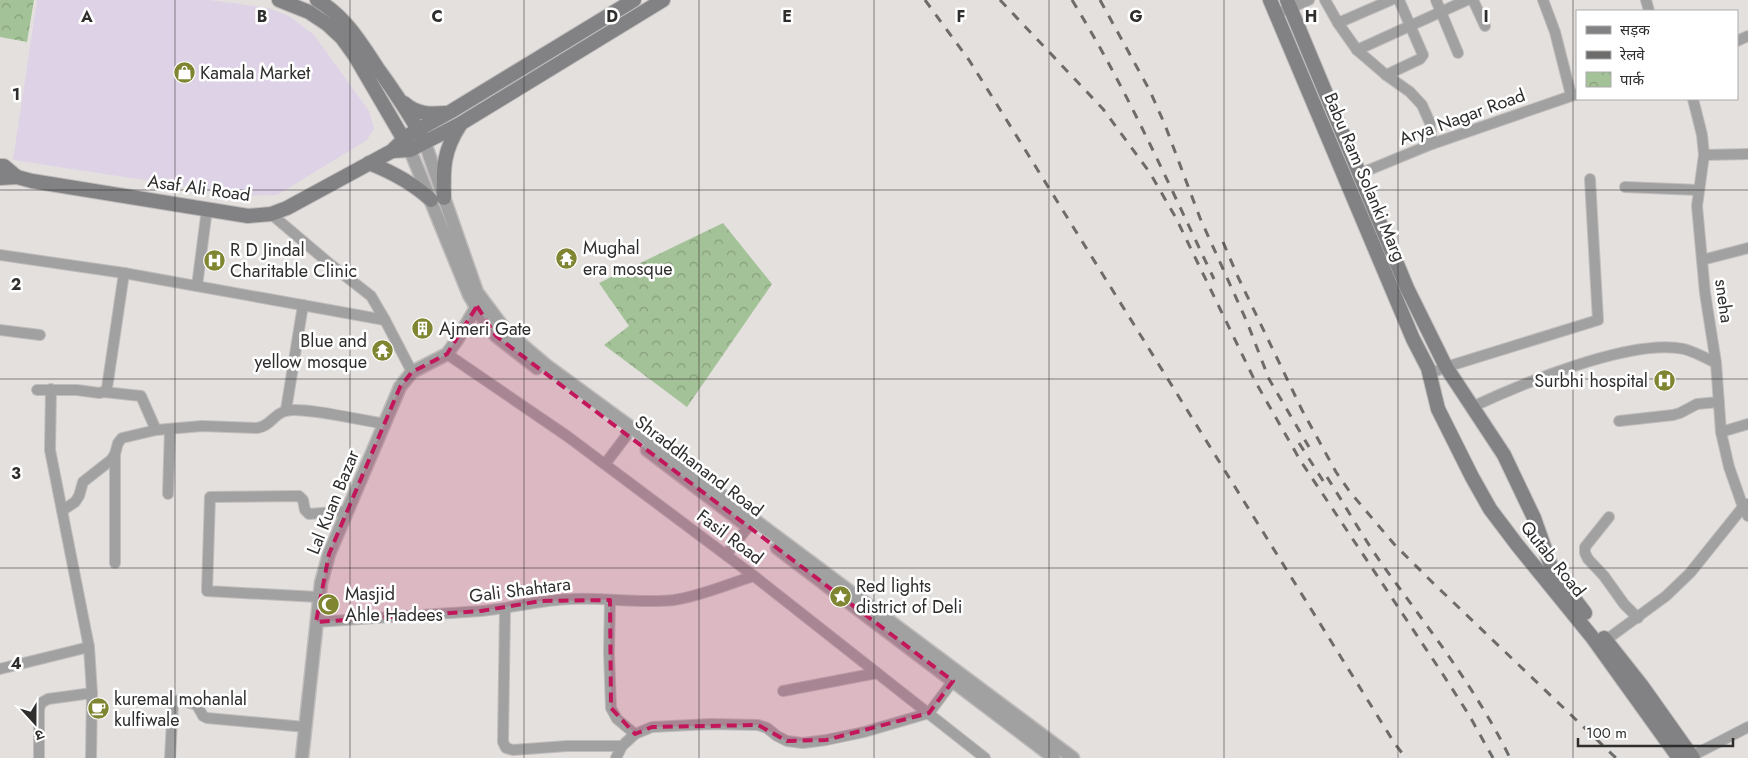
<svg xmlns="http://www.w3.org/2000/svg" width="1748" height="758" viewBox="0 0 1748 758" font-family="Jost,'Noto Sans Devanagari',sans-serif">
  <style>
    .commercial { fill: #ded2e6 }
    .park { fill: url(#park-crowns) }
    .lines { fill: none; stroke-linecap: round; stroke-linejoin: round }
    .minor-casing { stroke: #bfbcbb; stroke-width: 12 }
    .tertiary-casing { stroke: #bfbcbb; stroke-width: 15 }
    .secondary-casing { stroke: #bfbcbb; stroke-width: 16 }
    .minor { stroke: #a1a1a2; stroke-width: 10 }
    .tertiary { stroke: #a1a1a2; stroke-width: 12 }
    .secondary { stroke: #828284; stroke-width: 14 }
    .rail { stroke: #6d6c6a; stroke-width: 3; stroke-dasharray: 9 9; stroke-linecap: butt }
    .marked { fill: #c2185b; fill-opacity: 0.2; stroke: #c2185b; stroke-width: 4; stroke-dasharray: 10 6; stroke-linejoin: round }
    .grid { fill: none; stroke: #2f2e2d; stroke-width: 1; stroke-opacity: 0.55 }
    .labels { text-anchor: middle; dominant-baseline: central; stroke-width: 5; stroke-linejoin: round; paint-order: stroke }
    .poi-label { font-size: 18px; fill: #2f2e2d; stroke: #fff; text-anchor: start }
    .street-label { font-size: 18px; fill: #2f2e2d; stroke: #fff }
    .grid-label { font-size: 16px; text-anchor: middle; font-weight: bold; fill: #2f2e2d; stroke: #fff; stroke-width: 5; stroke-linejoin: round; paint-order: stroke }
  </style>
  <defs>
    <pattern id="park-crowns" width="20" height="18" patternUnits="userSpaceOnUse" patternTransform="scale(1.25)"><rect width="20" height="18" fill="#a4c297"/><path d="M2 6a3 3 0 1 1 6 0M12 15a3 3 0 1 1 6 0" fill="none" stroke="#869e7c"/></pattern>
  </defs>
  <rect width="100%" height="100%" fill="#e3e0de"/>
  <path class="commercial" d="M37,0H210L268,8L289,16L314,35L369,111L374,128L367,140L277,195L249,196L13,160Z"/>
  <g class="park">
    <path d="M0,0H34L27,42L0,37Z"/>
    <path d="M723,223L772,284L687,407L604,345L629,326L599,283Z"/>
  </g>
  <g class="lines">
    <defs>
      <g id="minor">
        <path d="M1325,0L1338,23L1357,50L1386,75L1410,92L1422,105L1430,123L1432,144"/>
        <path d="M1436,0L1458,53"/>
        <path d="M1473,0L1485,26"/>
        <path d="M1543,0L1555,32L1571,95"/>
        <path d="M1646,0L1649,11"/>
        <path d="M1276,14L1309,0"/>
        <path d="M1338,23L1391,0"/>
        <path d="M1737,41L1748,36"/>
        <path d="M1357,50L1467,0"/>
        <path d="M1386,75L1420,59L1423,55L1399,0"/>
        <path d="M1693,99L1702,135L1704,155L1697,206L1705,293L1716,363L1721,432L1729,467L1743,507L1748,516"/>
        <path d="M1704,155L1748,154"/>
        <path d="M1359,174L1432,144L1577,94"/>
        <path d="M1625,187L1698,190"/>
        <path d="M271,214L330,264L371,296L385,320L412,372"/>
        <path d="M0,255L124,273L385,320"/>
        <path d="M1702,260L1748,248"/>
        <path d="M197,286L207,209"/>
        <path d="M0,330L40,335"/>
        <path d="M447,354L567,436L754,576L985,758"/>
        <path d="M1429,374L1446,367L1598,320L1590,179"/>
        <path d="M51,389L50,450L89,647L92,693L91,758"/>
        <path d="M37,390H77L99,393L104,392L107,388L124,273"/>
        <path d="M104,392L141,396L156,430"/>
        <path d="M1472,407C1521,384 1631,338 1684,349C1695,352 1706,358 1716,363"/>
        <path d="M286,410L303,305"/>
        <path d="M1619,421L1673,415L1680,413L1697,404L1719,402"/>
        <path d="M1721,432L1748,424"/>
        <path d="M605,464L627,435"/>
        <path d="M168,494L170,429"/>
        <path d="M63,510L75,502L79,496L83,482L111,460L115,454L118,443L122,438L156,430L202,426L257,428C271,426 273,414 286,411C300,406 366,421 385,424"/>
        <path d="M1609,517L1585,547V553L1588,559L1604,576L1624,604L1638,618"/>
        <path d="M726,555L748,527"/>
        <path d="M115,563V454"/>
        <path d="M318,597L207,591L210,497L299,496L303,500L305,510L309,514L347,511"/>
        <path d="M610,600L609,652L611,708L617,719L635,734"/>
        <path d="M505,609L503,742L506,748L513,750L567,746H622"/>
        <path d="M316,622L481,611C512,608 541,600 571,599C605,597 640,604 674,600C701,596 728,584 754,576"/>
        <path d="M1606,640L1666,596L1690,573L1743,507L1747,504"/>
        <path d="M0,669L89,647"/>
        <path d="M783,691L877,673"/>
        <path d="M39,758V709L41,703L48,699L92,693"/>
        <path d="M170,758L173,703L179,700L197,705L203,716L207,718L305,727"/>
        <path d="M616,758L622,746L635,734L652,727L711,724L758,725L767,728L777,736L787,741L803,743L826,740L864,732L929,713L953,681"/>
        <path d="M1688,758L1748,727"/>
      </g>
      <g id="tertiary">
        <path d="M425,143L477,292L506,331L546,365L692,472L765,528L1073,758"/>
        <path d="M410,150L469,295L486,324L496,336L537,368"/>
        <path d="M647,450L747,526"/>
        <path d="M777,548L1054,758"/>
        <path d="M302,758L321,583L329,554L400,387L412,372L447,354L457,340L477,306L481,302"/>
      </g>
      <g id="secondary">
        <path d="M279,0L309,12L327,24L342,38L355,56L407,145"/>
        <path d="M317,0C345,16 361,43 378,69C394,91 409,113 422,137"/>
        <path d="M1270,0L1413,339L1428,368L1438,409L1472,477L1490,509L1518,546L1592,637L1679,758"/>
        <path d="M1287,0L1407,288L1446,367L1504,455L1534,518L1552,569L1585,613"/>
        <path d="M404,103C417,115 431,114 447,113"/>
        <path d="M392,151L410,150L460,124L663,0"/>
        <path d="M369,163C392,172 413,183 431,200"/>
        <path d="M0,166H4L17,177"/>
        <path d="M0,178L17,177L32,181L248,216L271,214L287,208L392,151L407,136L450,112L634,0"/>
        <path d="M444,198C443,169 443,151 460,125"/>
        <path d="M1604,638L1642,686L1693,758"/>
      </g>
    </defs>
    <use href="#minor" class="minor-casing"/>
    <use href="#tertiary" class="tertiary-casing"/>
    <use href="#secondary" class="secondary-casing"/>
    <use href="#minor" class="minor"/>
    <use href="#tertiary" class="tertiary"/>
    <use href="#secondary" class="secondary"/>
    <g class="rail">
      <path d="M925,0L969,60L991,95L1395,744L1406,758"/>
      <path d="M1000,0L1103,109L1150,173L1176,218L1255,381L1300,460L1442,673L1469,715L1493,758"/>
      <path d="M1072,0C1127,89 1169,185 1214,279"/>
      <path d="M1100,0L1150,91L1165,125L1200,218L1247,322L1269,379L1309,447"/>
      <path d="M1223,242L1238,277L1302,410L1336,472L1350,492L1394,544L1431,581L1616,758"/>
      <path d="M1299,443L1327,487"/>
      <path d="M1327,477C1346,507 1364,539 1384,567C1429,629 1477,690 1510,758"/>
    </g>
  </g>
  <path class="marked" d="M477,306L496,336L953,681L929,713L826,740L787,741L758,725L652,727L635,734L611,708L610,600L541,601L481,611L316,622L329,554L400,387L412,372L447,354Z"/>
  <path class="grid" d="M175,0V758M350,0V758M524,0V758M699,0V758M874,0V758M1049,0V758M1224,0V758M1398,0V758M1573,0V758M0,190H1748M0,379H1748M0,568H1748"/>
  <defs>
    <symbol id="shop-disc" viewBox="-11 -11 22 22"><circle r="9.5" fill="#7f8531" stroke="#fff"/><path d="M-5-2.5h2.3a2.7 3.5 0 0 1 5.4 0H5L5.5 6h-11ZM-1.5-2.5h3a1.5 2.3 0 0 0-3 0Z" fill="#fff"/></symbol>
    <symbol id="temple-disc" viewBox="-11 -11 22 22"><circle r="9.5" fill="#7f8531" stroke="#fff"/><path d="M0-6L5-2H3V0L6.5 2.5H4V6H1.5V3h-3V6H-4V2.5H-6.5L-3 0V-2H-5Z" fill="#fff"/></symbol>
    <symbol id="hospital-disc" viewBox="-11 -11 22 22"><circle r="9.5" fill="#7f8531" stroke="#fff"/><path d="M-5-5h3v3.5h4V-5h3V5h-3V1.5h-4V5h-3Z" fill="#fff"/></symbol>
    <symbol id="building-disc" viewBox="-11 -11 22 22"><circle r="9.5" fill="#7f8531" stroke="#fff"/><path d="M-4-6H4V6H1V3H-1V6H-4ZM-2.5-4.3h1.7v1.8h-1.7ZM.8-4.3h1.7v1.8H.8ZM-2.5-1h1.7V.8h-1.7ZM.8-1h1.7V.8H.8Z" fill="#fff"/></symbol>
    <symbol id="sight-disc" viewBox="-11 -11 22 22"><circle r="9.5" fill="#7f8531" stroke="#fff"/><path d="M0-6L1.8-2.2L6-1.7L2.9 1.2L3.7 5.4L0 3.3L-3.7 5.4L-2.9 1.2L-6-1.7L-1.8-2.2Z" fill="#fff"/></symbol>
    <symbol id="mosque-disc" viewBox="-11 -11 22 22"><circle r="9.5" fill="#7f8531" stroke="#fff"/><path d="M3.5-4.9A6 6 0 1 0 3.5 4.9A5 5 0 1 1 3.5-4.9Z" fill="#fff"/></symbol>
    <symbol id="cafe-disc" viewBox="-11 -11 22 22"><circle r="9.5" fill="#7f8531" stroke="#fff"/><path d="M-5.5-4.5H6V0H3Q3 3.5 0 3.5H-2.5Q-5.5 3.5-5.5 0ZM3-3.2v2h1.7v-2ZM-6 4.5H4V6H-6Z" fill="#fff"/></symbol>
  </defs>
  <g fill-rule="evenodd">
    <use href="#shop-disc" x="172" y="60" width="25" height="25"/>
    <use href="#temple-disc" x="554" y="246" width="25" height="25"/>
    <use href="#hospital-disc" x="202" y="248" width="25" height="25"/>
    <use href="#building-disc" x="410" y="316" width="25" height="25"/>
    <use href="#temple-disc" x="370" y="338" width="25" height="25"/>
    <use href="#hospital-disc" x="1652" y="368" width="25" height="25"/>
    <use href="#sight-disc" x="828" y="584" width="25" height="25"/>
    <use href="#mosque-disc" x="316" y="592" width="25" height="25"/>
    <use href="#cafe-disc" x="86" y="696" width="25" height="25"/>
  </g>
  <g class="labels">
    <g class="poi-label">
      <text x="200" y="73">Kamala Market</text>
      <text x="583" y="248">Mughal<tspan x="583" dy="21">era mosque</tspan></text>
      <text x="230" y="250">R D Jindal<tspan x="230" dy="21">Charitable Clinic</tspan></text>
      <text x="439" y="329">Ajmeri Gate</text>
      <text x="367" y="341" text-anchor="end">Blue and<tspan x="367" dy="21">yellow mosque</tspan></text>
      <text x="1648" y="381" text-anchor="end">Surbhi hospital</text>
      <text x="856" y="586">Red lights<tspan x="856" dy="21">district of Deli</tspan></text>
      <text x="345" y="594">Masjid<tspan x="345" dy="21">Ahle Hadees</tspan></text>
      <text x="114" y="699">kuremal mohanlal<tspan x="114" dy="21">kulfiwale</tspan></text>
    </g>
    <g class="street-label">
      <text transform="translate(1462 117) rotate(-20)">Arya Nagar Road</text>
      <text transform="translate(1365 177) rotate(67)">Babu Ram Solanki Marg</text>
      <text transform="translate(199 188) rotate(8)">Asaf Ali Road</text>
      <text transform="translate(1724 301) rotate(82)">sneha</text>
      <text transform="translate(699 466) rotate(37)">Shraddhanand Road</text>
      <text transform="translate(333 502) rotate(-68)">Lal Kuan Bazar</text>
      <text transform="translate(730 537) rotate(37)">Fasil Road</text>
      <text transform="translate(1553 559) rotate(51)">Qutab Road</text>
      <text transform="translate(520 590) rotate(-7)">Gali Shahtara</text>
    </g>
  </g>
  <g class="grid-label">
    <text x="87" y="22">A</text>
    <text x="262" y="22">B</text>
    <text x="437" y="22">C</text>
    <text x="612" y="22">D</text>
    <text x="787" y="22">E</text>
    <text x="961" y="22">F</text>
    <text x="1136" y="22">G</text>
    <text x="1311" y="22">H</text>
    <text x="1486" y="22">I</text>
    <text x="16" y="100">1</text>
    <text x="16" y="290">2</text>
    <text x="16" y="479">3</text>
    <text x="16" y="669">4</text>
  </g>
  <rect x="1576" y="10" width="162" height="90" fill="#ffffff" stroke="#acabab"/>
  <rect x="1586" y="26" width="25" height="8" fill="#828284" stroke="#acabab"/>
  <text x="1620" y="35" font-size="15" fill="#2f2e2d">सड़क</text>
  <rect x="1586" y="51" width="25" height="8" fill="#6d6c6a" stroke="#acabab"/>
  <text x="1620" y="60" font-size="15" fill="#2f2e2d">रेलवे</text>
  <rect x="1586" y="72" width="25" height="15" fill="url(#park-crowns)" stroke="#acabab"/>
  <text x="1620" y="85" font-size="15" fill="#2f2e2d">पार्क</text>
  <g transform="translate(35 723) rotate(159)" stroke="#ffffff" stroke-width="4" paint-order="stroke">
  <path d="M0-4L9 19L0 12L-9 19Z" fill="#2f2e2d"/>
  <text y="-8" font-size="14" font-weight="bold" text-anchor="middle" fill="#2f2e2d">उ</text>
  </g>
  <path d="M1578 738v8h155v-8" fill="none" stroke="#2f2e2d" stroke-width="2.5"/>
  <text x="1586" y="738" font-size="15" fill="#2f2e2d" stroke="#ffffff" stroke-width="4" paint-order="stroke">100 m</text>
</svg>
